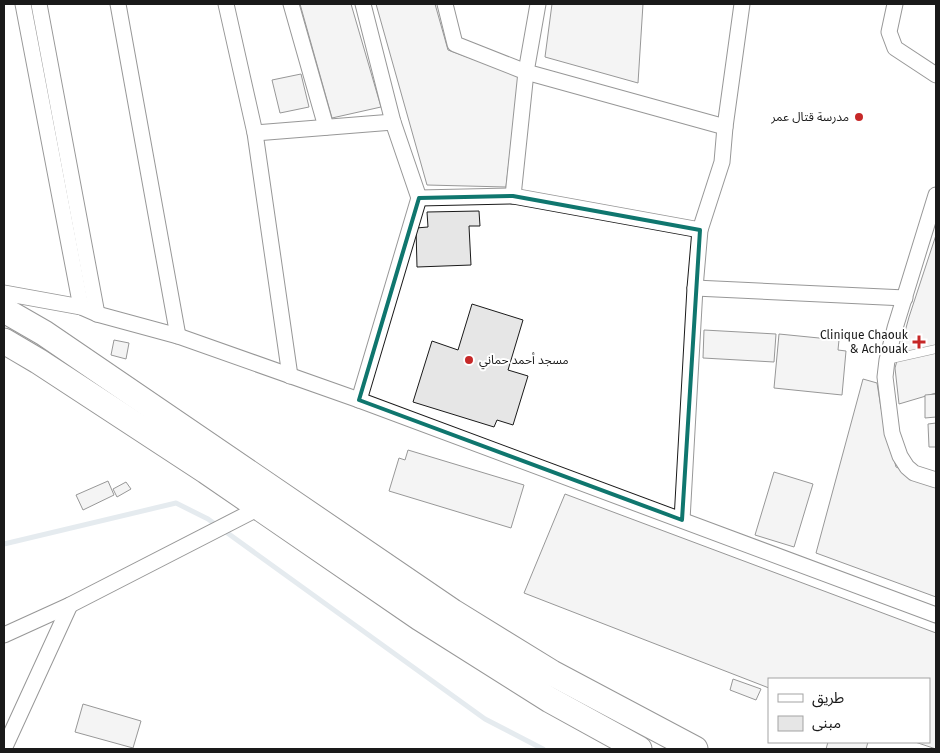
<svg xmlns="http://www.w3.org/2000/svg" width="940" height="753" viewBox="0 0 940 753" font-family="'Fira Sans','Noto Sans Arabic',sans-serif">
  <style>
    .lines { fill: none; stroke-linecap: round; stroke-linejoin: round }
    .stream { stroke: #c6d2dc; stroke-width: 5 }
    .building { fill: #e6e6e6; stroke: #1a1a1a }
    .service-casing { stroke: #1a1a1a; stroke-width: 9 }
    .minor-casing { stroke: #1a1a1a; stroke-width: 17 }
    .trunk-casing { stroke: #1a1a1a; stroke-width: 27 }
    .service { stroke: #fff; stroke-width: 8 }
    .minor { stroke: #fff; stroke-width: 15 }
    .trunk { stroke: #fff; stroke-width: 25 }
    .marked { fill: none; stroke: #0f766e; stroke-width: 4; stroke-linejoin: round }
    .poi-dot { fill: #c62828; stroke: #fff; stroke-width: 2 }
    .labels { text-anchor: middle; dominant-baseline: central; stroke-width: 4; stroke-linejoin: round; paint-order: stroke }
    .poi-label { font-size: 12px; fill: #1a1a1a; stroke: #fff; text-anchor: end }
  </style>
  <rect width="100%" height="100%" fill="#fff"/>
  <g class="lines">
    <path class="stream" d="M4,544L176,503L208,519L485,719L543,749"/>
  </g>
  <g class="building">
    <path d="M300,4H351L381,107L332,118Z"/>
    <path d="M376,4H435L448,50L519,76L506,187L427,185Z"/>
    <path d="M552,4H643L638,83L545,57Z"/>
    <path d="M301,74L309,107L280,113L272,80Z"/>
    <path d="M479,211L480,226H469L471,265L417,267L416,228L428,227L427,212Z"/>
    <path d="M936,235V393L899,404L895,368L909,317Z"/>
    <path d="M472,304L523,320L508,370L528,376L513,425L497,420L494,427L413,402L432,341L458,350Z"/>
    <path d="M704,330L776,334L774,362L703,358Z"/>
    <path d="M779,334L839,340L838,350L846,351L842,395L774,388Z"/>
    <path d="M114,340L129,343L126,359L111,355Z"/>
    <path d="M863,379L877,383L881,408L896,467L936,484V597L816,553Z"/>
    <path d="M936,394V417L925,418V395Z"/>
    <path d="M936,423V447H929L928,424Z"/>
    <path d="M408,450L524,485L511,528L389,491L399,458L405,460Z"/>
    <path d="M774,472L813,484L794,547L755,535Z"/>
    <path d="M108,481L114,495L83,510L76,495Z"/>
    <path d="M126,482L131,489L117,497L113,489Z"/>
    <path d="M565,494L936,633V749L915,742H929V679H769V688L524,593Z"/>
    <path d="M733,679L761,689L756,700L730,690Z"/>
    <path d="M83,704L141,721L133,748L75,732Z"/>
    <path d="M828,742H868L866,749H826Z"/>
  </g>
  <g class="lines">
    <defs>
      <path id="service" d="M887,360L936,349"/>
      <g id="minor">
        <path d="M23,4L81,307"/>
        <path d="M39,4L97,314"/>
        <path d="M118,4L178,336"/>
        <path d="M226,4L255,133L290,376"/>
        <path d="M291,4L326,127"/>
        <path d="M445,4L455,44L526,72L725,127"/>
        <path d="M895,4L889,32L895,48L936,75"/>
        <path d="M255,133L393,122"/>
        <path d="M936,195L895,328L887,360L885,377L892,433L900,456L907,467L914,473L936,480"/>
        <path d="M513,196L526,72L538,4"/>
        <path d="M419,198L513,196L700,230"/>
        <path d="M695,288L905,298"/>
        <path d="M4,293L81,307L97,314L178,336L359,400L936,615"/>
        <path d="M359,400L419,198L393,122L363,4"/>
        <path d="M682,520L695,288L700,230L722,162L725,127L742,4"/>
        <path d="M4,635L70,605L259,508"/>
        <path d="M4,749L70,605"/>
      </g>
      <g id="trunk">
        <path d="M4,310L44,333L453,612L552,673L695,749"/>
        <path d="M4,341L38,361L206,471L420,618L550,700L639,749"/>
      </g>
    </defs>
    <use href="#service" class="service-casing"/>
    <use href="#minor" class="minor-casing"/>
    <use href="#trunk" class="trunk-casing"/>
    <use href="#service" class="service"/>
    <use href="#minor" class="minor"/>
    <use href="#trunk" class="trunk"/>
  </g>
  <path d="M0 0H940V753H0ZM513,196L700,230L682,520L359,400L419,198Z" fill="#fff" fill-opacity=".55" fill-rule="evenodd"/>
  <path class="marked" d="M513,196L700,230L682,520L359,400L419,198Z"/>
  <g class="poi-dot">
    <circle cx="859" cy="117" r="5"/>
    <path d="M916.5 334.5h5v5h5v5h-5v5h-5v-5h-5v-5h5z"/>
    <circle cx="469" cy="360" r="5"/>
  </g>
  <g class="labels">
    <g class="poi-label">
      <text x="849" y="117">مدرسة قتال عمر</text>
      <text x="908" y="335">Clinique Chaouk<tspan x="908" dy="14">&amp; Achouak</tspan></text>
      <text x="479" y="360" text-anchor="start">مسجد أحمد حماني</text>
    </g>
  </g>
  <rect width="940" height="753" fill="none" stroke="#1a1a1a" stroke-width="10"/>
  <rect x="768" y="678" width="162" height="65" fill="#ffffff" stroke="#a3a3a3"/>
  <rect x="778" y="694" width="25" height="8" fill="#ffffff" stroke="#a3a3a3"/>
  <text x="812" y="703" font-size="15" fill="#1a1a1a">طريق</text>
  <rect x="778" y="716" width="25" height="15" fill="#e6e6e6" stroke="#a3a3a3"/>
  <text x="812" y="728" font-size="15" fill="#1a1a1a">مبنى</text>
</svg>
